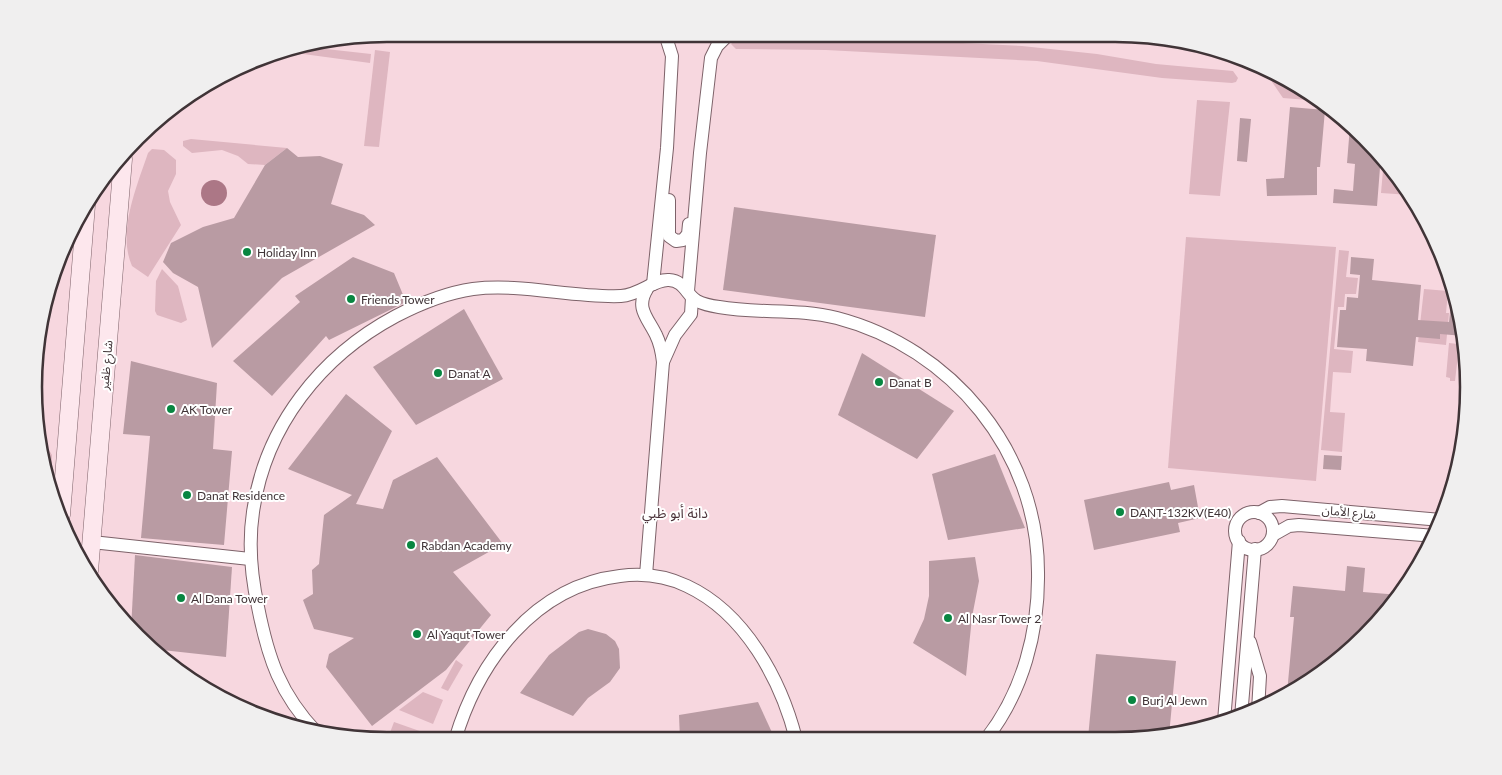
<svg xmlns="http://www.w3.org/2000/svg" width="1502" height="775" viewBox="0 0 1502 775" font-family="Lato,'Noto Sans Arabic',sans-serif">
  <style>
    .green { fill: #deb6c0 }
    .water { fill: #ac7786 }
    .building { fill: #b99ba3 }
    .lines { fill: none; stroke-linecap: round; stroke-linejoin: round }
    .minor-casing { stroke: #7d6269; stroke-width: 14 }
    .secondary-casing { stroke: #7d6269; stroke-width: 19 }
    .minor { stroke: #fff; stroke-width: 12 }
    .secondary { stroke: #fde7ed; stroke-width: 18 }
    .poi-dot { fill: #088641; stroke: #fff; stroke-width: 2 }
    .labels { text-anchor: middle; dominant-baseline: central; stroke-width: 4; stroke-linejoin: round; paint-order: stroke }
    .poi-label { font-size: 12px; fill: #403437; stroke: #fff; text-anchor: start }
    .street-label { font-size: 12px; fill: #403437; stroke: #fff }
    .neighbourhood-label { font-size: 14px; fill: #4b333a; stroke: #fff }
    .rim { fill: none; stroke: #403437; stroke-width: 2.5 }
  </style>
  <rect width="100%" height="100%" fill="#f7d7df"/>
  <g class="green">
    <path d="M597,34H654L659,40L657,43L644,39Z"/>
    <path d="M678,34H713L704,43L683,42Z"/>
    <path d="M785,36H822L1022,46L1097,54L1156,64L1233,71L1238,78L1236,82L1232,83L1162,78L1037,61L826,50L736,49L731,44L736,39Z"/>
    <path d="M308,47L371,54L370,63L281,51Z"/>
    <path d="M375,50L390,52L379,147L364,146Z"/>
    <path d="M1261,66L1271,70L1320,101L1283,98Z"/>
    <path d="M1197,100L1230,102L1220,196L1189,194Z"/>
    <path d="M191,139L287,148L265,165L248,164L238,156L222,150L192,153L183,146V141Z"/>
    <path d="M152,149L164,150L176,160V174L168,191L170,202L181,225L148,277L132,266C117,232 137,186 148,153Z"/>
    <path d="M1384,159L1410,195L1381,193Z"/>
    <path d="M1186,237L1336,247L1316,481L1168,468Z"/>
    <path d="M1339,250L1349,251L1346,277L1358,278L1356,294H1345L1344,307H1338L1334,349L1353,351L1351,373L1333,372L1330,412L1345,413L1342,452L1321,450Z"/>
    <path d="M162,269L178,286L187,320L181,323L157,315L155,311L156,281Z"/>
    <path d="M1424,289L1448,291L1446,313H1449L1446,345L1418,342Z"/>
    <path d="M1449,343L1458,344L1462,354L1458,355L1455,381H1450V378L1446,377Z"/>
    <path d="M40,435L52,455L51,481L40,443Z"/>
    <path d="M456,660L463,665L448,691L441,688Z"/>
    <path d="M423,692L443,700L433,724L399,710Z"/>
    <path d="M394,722L431,735L429,740L388,738Z"/>
  </g>
  <circle class="water" cx="214" cy="193" r="13"/>
  <g class="building">
    <path d="M1290,107L1325,110L1320,167H1317V195L1267,196L1266,179L1284,178Z"/>
    <path d="M1240,118L1251,119L1247,162L1237,161Z"/>
    <path d="M1350,126L1381,155L1377,206L1333,203L1334,189L1353,191L1355,164L1347,163Z"/>
    <path d="M287,148L298,157L320,156L343,164L331,204L364,215L375,225L282,278L212,348L198,287L173,273L163,262L171,243L203,227L234,218L265,165Z"/>
    <path d="M734,207L936,235L925,317L723,290Z"/>
    <path d="M353,257L394,273L406,302L329,340L326,336L272,396L233,361L300,302L295,296Z"/>
    <path d="M1351,257L1374,259L1372,280L1421,285L1418,320L1449,322L1452,294H1454L1464,336L1440,334V339L1416,337L1413,366L1366,361L1367,349L1337,347L1340,310H1346L1347,297L1358,298L1360,275L1350,274Z"/>
    <path d="M464,309L503,379L416,425L373,367Z"/>
    <path d="M862,353L954,411L917,459L838,415Z"/>
    <path d="M131,361L217,383L213,449L232,451L224,545L141,538L150,436L123,434Z"/>
    <path d="M346,394L392,431L356,504L383,509L393,480L437,457L503,544L453,572L491,615L446,670L372,726L326,667L329,654L354,638L314,629L303,600L313,594L312,570L319,564L324,515L352,495L288,469Z"/>
    <path d="M995,454L1025,528L948,540L932,474Z"/>
    <path d="M1324,455L1342,456L1341,470L1323,469Z"/>
    <path d="M1169,482L1171,490L1194,485L1200,518L1178,523L1180,532L1094,550L1084,500Z"/>
    <path d="M135,555L232,567L226,657L153,649L137,637L131,629Z"/>
    <path d="M975,557L979,581L972,617L966,676L913,643L924,619L929,596V561Z"/>
    <path d="M1347,566L1365,568L1363,592L1400,595L1395,603L1330,668L1287,693L1294,617H1290L1293,586L1345,591Z"/>
    <path d="M588,629L606,634L615,641L619,649L620,668L610,682L588,698L573,716L520,693L549,655L579,632Z"/>
    <path d="M1096,654L1176,661L1169,736L1161,738H1088Z"/>
    <path d="M758,702L775,739L680,740L679,715Z"/>
  </g>
  <g class="lines">
    <defs>
      <g id="minor">
        <path d="M669,200V236L676,241L683,240L688,234L689,224"/>
        <path d="M653,284L667,148L672,56L665,34"/>
        <path d="M688,291L700,153L711,58L717,46L729,34"/>
        <path d="M663,362L675,335L691,314L692,298"/>
        <circle cx="1254" cy="531" r="19"/>
        <path d="M1259,513L1270,507L1282,506L1441,520"/>
        <path d="M1273,535L1289,526L1299,525L1435,536"/>
        <path d="M92,542L250,559"/>
        <path d="M646,575L663,362C662,353 660,343 656,335C648,318 635,308 647,289"/>
        <path d="M1250,642L1260,676L1258,710"/>
        <path d="M1241,717L1255,549"/>
        <path d="M1224,721L1239,541"/>
        <path d="M317,733C280,694 268,658 258,607C251,575 248,545 253,512C265,426 321,356 396,316C421,303 445,293 473,289C522,283 572,298 621,296C640,295 654,279 669,280C685,281 686,295 697,301C703,304 712,306 719,307C758,314 798,308 837,318C952,348 1038,452 1038,572C1039,631 1023,692 986,739"/>
        <path d="M455,740C478,662 534,586 620,576C642,573 666,576 687,586C745,613 781,680 796,739"/>
      </g>
      <g id="secondary">
        <path d="M61,515L86,205"/>
        <path d="M89,571L123,159"/>
      </g>
    </defs>
    <use href="#minor" class="minor-casing"/>
    <use href="#secondary" class="secondary-casing"/>
    <use href="#minor" class="minor"/>
    <use href="#secondary" class="secondary"/>
  </g>
  <g class="poi-dot">
    <circle cx="247" cy="252" r="5"/>
    <circle cx="351" cy="299" r="5"/>
    <circle cx="438" cy="373" r="5"/>
    <circle cx="879" cy="382" r="5"/>
    <circle cx="171" cy="409" r="5"/>
    <circle cx="187" cy="495" r="5"/>
    <circle cx="1120" cy="512" r="5"/>
    <circle cx="411" cy="545" r="5"/>
    <circle cx="181" cy="598" r="5"/>
    <circle cx="948" cy="618" r="5"/>
    <circle cx="417" cy="634" r="5"/>
    <circle cx="1132" cy="700" r="5"/>
  </g>
  <g class="labels">
    <g class="poi-label">
      <text x="257" y="252">Holiday Inn</text>
      <text x="361" y="299">Friends Tower</text>
      <text x="448" y="373">Danat A</text>
      <text x="889" y="382">Danat B</text>
      <text x="181" y="409">AK Tower</text>
      <text x="197" y="495">Danat Residence</text>
      <text x="1130" y="512">DANT-132KV(E40)</text>
      <text x="421" y="545">Rabdan Academy</text>
      <text x="191" y="598">Al Dana Tower</text>
      <text x="958" y="618">Al Nasr Tower 2</text>
      <text x="427" y="634">Al Yaqut Tower</text>
      <text x="1142" y="700">Burj Al Jewn</text>
    </g>
    <g class="street-label">
      <text transform="translate(106 365) rotate(-85)">شارع ظفير</text>
      <text transform="translate(1349 512) rotate(5)">شارع الأمان</text>
    </g>
    <g class="neighbourhood-label">
      <text x="675" y="512">دانة أبو ظبي</text>
    </g>
  </g>
  <path d="M0 0H1502V775H0ZM387 42H1115A345 345 0 0 1 1460 387V387A345 345 0 0 1 1115 732H387A345 345 0 0 1 42 387V387A345 345 0 0 1 387 42Z" fill="#f0efef" fill-rule="evenodd"/>
  <path class="rim" d="M387 42H1115A345 345 0 0 1 1460 387V387A345 345 0 0 1 1115 732H387A345 345 0 0 1 42 387V387A345 345 0 0 1 387 42Z"/>
</svg>
